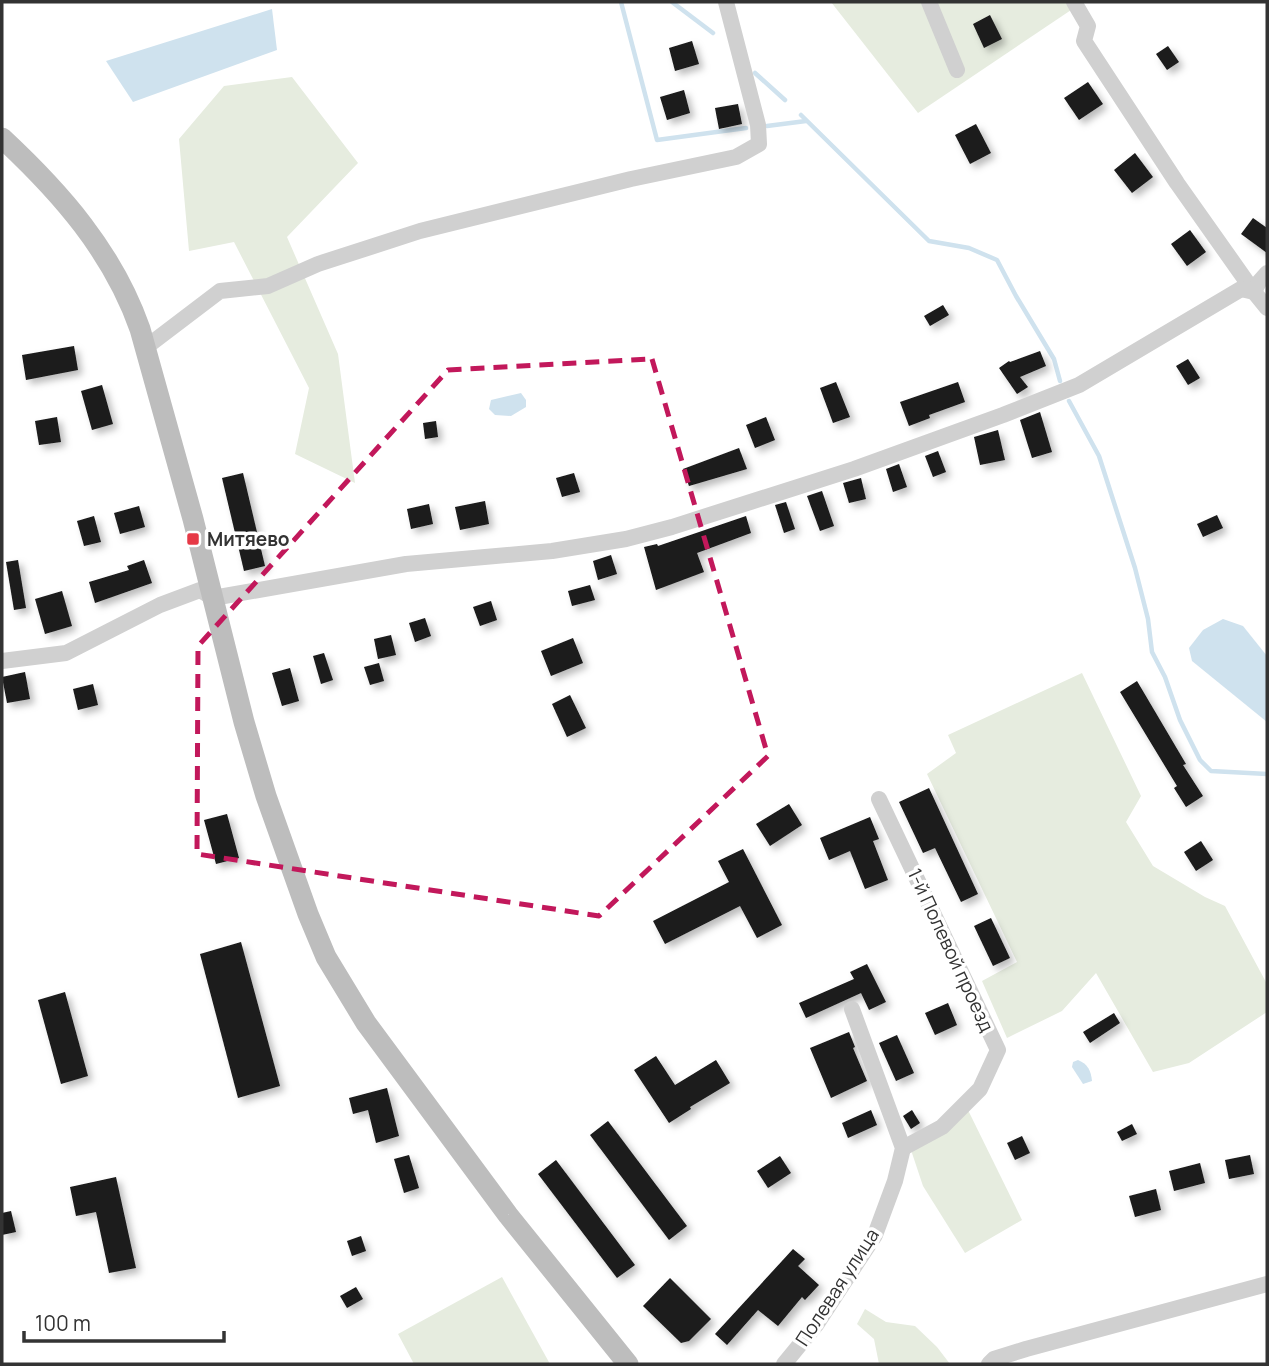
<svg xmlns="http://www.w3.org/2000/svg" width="1269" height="1366" viewBox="0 0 1269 1366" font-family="Manrope,sans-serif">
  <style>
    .green { fill: #e6ecdf }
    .water { fill: #cfe2ee }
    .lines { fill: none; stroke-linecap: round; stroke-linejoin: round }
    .stream { stroke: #cfe2ee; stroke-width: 4.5 }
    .building { fill: #1a1a1a; filter: url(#shadow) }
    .street { stroke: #d0d0d0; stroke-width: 16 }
    .secondary { stroke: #bdbdbd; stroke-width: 21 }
    .marked { fill: none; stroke: #c2185b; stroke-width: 5; stroke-dasharray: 14 9; stroke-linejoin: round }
    .poi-dot { fill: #e63946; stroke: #fff; stroke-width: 2.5 }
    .labels { text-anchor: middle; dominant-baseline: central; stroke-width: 7; stroke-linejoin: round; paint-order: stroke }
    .poi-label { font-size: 19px; font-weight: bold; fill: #333; stroke: #fff; text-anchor: start }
    .street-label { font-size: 19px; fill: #333; stroke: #fff }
  </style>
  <defs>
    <filter id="shadow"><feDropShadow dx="4.5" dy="4.5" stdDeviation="3.5" flood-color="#0004"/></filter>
  </defs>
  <rect width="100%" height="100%" fill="#fff"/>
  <g class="green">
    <path d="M831,2H1083L918,113Z"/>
    <path d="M292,77L358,163L287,237L338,354L355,483L295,454L309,388L234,242L189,251L179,139L224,86Z"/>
    <path d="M1082,673L1141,796L1126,822L1153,866L1205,897L1225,906L1267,984V1012L1189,1063L1153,1072L1096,973L1062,1011L1007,1038L982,981L1017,962L927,774L956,753L948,735Z"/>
    <path d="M967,1108L1022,1220L965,1253L923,1186L911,1150Z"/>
    <path d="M502,1277L550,1364H414L398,1334Z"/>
    <path d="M865,1309L886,1322L915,1326L937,1347L950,1364H879L874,1339L857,1324Z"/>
  </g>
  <g class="water">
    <path d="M272,9L277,50L133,102L106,61Z"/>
    <path d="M521,393L526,400V407L511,416L495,415L489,409L491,400Z"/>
    <path d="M1223,619L1243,626L1267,656V722L1192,661L1189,648L1203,630Z"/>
    <path d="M1078,1060C1088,1064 1091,1071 1092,1081L1083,1084L1072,1067L1073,1062Z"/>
  </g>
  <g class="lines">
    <g class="stream">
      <path d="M621,2L657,140L746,128"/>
      <path d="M672,2L713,33"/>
      <path d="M755,73L785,100"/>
      <path d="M801,115L929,241L969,248L997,260L1016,296L1054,359L1060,381"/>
      <path d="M767,126L806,121"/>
      <path d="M1069,401L1099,456L1135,568L1148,619L1152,652L1165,677L1180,720L1200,760L1211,771L1267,774"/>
    </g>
  </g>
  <g class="building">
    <path d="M990,15L1002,39L984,48L973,24Z"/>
    <path d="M692,41L699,64L675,71L669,48Z"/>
    <path d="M1168,46L1179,62L1167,70L1156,54Z"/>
    <path d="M1088,82L1103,104L1079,120L1064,98Z"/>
    <path d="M684,90L690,113L667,120L660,97Z"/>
    <path d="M738,104L742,124L719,129L715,108Z"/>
    <path d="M976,124L991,153L970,164L955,135Z"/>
    <path d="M1135,153L1153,177L1132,193L1114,170Z"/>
    <path d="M1253,218L1267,228V253L1241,234Z"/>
    <path d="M1190,230L1206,252L1187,266L1171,244Z"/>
    <path d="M943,305L949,315L930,326L924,316Z"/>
    <path d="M74,346L78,370L26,380L22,355Z"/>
    <path d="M1040,351L1046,366L1020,377L1028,387L1017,394L999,368L1009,361L1010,362Z"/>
    <path d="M1188,359L1200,378L1188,385L1176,366Z"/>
    <path d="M836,382L850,417L833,423L820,388Z"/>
    <path d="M958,382L965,402L929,415L930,418L909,426L900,402Z"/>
    <path d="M102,385L113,424L92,430L81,391Z"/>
    <path d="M1040,412L1052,452L1032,458L1020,420Z"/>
    <path d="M57,417L61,442L39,445L35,421Z"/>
    <path d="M766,417L775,440L755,448L746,425Z"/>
    <path d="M436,421L438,437L425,439L423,423Z"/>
    <path d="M998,430L1005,460L980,465L974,437Z"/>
    <path d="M739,448L747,469L689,486L683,469Z"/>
    <path d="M938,451L946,472L933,477L925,456Z"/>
    <path d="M899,464L907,487L893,492L886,469Z"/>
    <path d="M243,473L265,566L244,571L222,478Z"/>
    <path d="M574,473L580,492L562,497L556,478Z"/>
    <path d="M861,478L866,499L849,503L843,483Z"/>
    <path d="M822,491L834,526L820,531L807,496Z"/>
    <path d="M485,501L489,524L460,530L455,507Z"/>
    <path d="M786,502L795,529L784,533L775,505Z"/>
    <path d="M429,504L433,524L411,529L407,509Z"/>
    <path d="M139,506L145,527L120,534L114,513Z"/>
    <path d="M1217,515L1223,528L1203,537L1197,524Z"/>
    <path d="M94,516L101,542L84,546L77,521Z"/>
    <path d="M746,516L751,533L697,553L704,572L656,590L644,547L657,544L658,546Z"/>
    <path d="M611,555L617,574L598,580L593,561Z"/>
    <path d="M18,560L26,608L14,610L6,562Z"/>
    <path d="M144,560L152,583L95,603L89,582L129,570L127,566Z"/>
    <path d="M590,585L595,600L572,606L568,591Z"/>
    <path d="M62,591L72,626L45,634L35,599Z"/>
    <path d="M491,601L497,620L480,626L473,607Z"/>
    <path d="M425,618L431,636L415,642L409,623Z"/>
    <path d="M391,635L396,655L378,659L374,639Z"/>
    <path d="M573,638L583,663L551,676L541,651Z"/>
    <path d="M324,653L333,680L321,684L313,656Z"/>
    <path d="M379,663L384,681L370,685L364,667Z"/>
    <path d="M290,668L299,701L282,706L272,673Z"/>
    <path d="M25,672L30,699L7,703L2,677Z"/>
    <path d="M1137,681L1186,764L1183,765L1203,796L1186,807L1174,788L1177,786L1120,692Z"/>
    <path d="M93,684L98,705L78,710L73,689Z"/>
    <path d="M570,695L586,728L567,737L552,704Z"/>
    <path d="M929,788L978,894L961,902L935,848L923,853L899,802Z"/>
    <path d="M789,804L802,825L770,846L756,824Z"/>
    <path d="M227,814L239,858L216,864L204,820Z"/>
    <path d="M870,817L879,839L873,841L888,880L865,889L850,851L829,860L820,838Z"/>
    <path d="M1201,841L1213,860L1196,871L1184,852Z"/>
    <path d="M743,849L782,925L757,938L740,906L665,944L653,921L729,882L718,861Z"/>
    <path d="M991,918L1010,958L993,966L974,926Z"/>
    <path d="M241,942L280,1086L238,1098L200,954Z"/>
    <path d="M867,964L886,1002L869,1010L861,993L806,1018L799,1003L854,979L850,972Z"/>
    <path d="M65,992L88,1076L61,1084L38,1000Z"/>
    <path d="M948,1003L957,1025L935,1035L925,1013Z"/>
    <path d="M1114,1013L1120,1023L1090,1043L1083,1032Z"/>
    <path d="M849,1032L855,1047L853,1048L867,1081L831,1098L810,1048Z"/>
    <path d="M897,1035L914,1073L896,1081L879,1043Z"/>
    <path d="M656,1056L675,1085L716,1060L730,1083L690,1107L691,1109L669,1123L634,1070Z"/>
    <path d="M387,1088L399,1136L376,1143L368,1110L353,1114L349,1098Z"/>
    <path d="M871,1110L877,1125L848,1138L842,1123Z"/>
    <path d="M912,1110L920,1123L911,1129L903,1116Z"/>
    <path d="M608,1121L687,1226L669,1240L590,1135Z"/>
    <path d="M1132,1124L1137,1134L1122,1141L1117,1132Z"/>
    <path d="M1022,1136L1030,1153L1015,1160L1007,1143Z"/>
    <path d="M409,1155L419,1188L404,1193L394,1159Z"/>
    <path d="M1250,1155L1254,1174L1229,1179L1225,1160Z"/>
    <path d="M780,1156L791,1173L768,1188L757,1171Z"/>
    <path d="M556,1160L635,1265L617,1278L538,1174Z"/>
    <path d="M1200,1163L1205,1183L1174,1191L1169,1171Z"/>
    <path d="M116,1177L136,1268L109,1273L96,1212L76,1216L70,1187Z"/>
    <path d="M1156,1189L1161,1210L1135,1217L1129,1196Z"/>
    <path d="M11,1211L16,1232L2,1235V1213Z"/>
    <path d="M361,1236L366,1251L352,1256L347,1241Z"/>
    <path d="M793,1249L805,1259L798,1266L819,1285L805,1300L802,1297L778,1326L758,1310L727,1345L715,1334Z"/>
    <path d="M670,1278L711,1319L689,1341L681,1343L643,1306Z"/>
    <path d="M356,1287L363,1299L347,1308L340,1296Z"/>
  </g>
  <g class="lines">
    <g class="street">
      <path d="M929,2L957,70"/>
      <path d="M1074,2L1088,26L1084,41L1177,183L1254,292L1267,308"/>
      <path d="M145,348L220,291L268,286L318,264L420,231L631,179L736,157L759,144L758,125L726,2"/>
      <path d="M2,661L66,653L160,605L200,590L213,598L406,564L552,551L626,539L672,527L854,469L1003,415L1079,385L1241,289L1254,292L1259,282L1267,273"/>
      <path d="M879,799L998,1050L980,1089L942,1127L903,1148"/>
      <path d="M784,1364L816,1325L875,1235L895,1181L903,1148L852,1009"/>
      <path d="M989,1364L994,1359L1026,1349L1267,1284"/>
    </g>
    <path class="secondary" d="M2,138C61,193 113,252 140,329L193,519L244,722L266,796L308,914L326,957L366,1023L508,1215L628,1364"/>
  </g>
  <path class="marked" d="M652,359L768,756L599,916L197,854L198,646L448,370Z"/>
  <rect class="poi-dot" x="186" y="532" width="14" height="14" rx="3.5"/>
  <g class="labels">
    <g class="poi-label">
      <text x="207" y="539">Митяево</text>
    </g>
    <g class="street-label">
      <text transform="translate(951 950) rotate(65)">1-й Полевой проезд</text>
      <text transform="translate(837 1287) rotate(-57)">Полевая улица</text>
    </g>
  </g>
  <rect width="1269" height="1366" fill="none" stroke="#333333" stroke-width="7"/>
  <path d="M24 1331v10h200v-10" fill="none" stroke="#333333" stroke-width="3.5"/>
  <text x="35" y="1331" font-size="21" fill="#333333" stroke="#ffffff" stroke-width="5" paint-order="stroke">100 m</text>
</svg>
